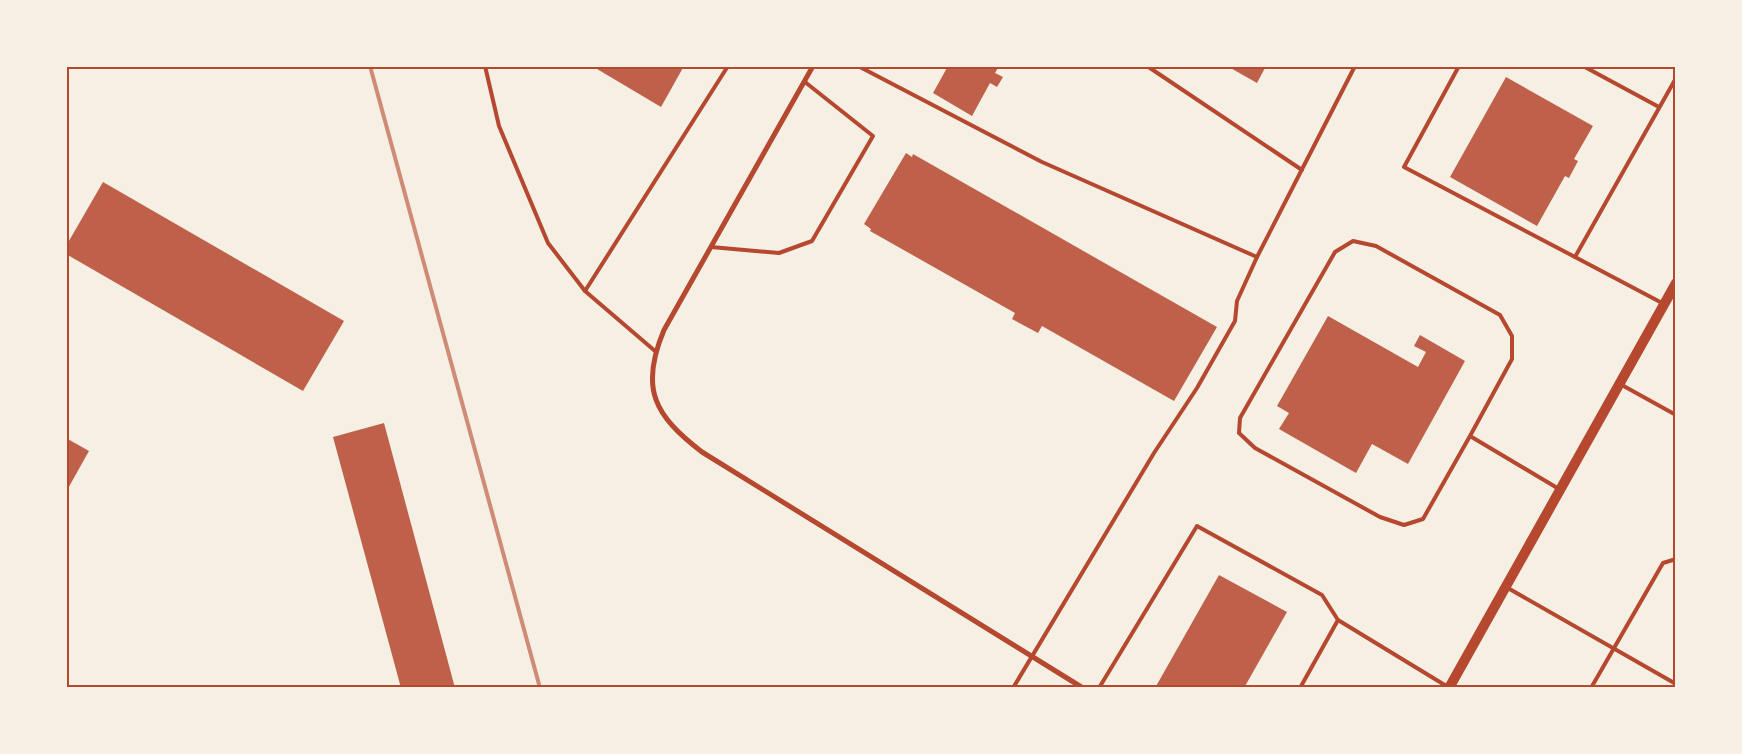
<svg xmlns="http://www.w3.org/2000/svg" width="1742" height="754" viewBox="0 0 1742 754" font-family="'Fira Sans Condensed',sans-serif">
  <style>
    .building { fill: #bf614a }
    .lines { fill: none; stroke-linecap: round; stroke-linejoin: round }
    .service { stroke: #b5482f; stroke-width: 4 }
    .minor { stroke: #b5482f; stroke-width: 5 }
    .secondary { stroke: #b5482f; stroke-width: 10 }
    .rail { stroke: #cf8b77; stroke-width: 4 }
    .neatline { fill: none; stroke: #b5482f; stroke-width: 2 }
  </style>
  <rect width="100%" height="100%" fill="#f6efe4"/>
  <g class="building">
    <path d="M592,66H684L661,107Z"/>
    <path d="M948,66H999L995,73L1003,77L997,87L990,83L972,116L933,93Z"/>
    <path d="M1227,66H1266L1257,83Z"/>
    <path d="M1506,77L1593,126L1574,159L1578,161L1569,178L1565,176L1537,226L1450,177Z"/>
    <path d="M906,153L912,157L913,154L1217,327L1174,401L1042,326L1038,333L1012,319L1015,313L870,231L871,229L864,224Z"/>
    <path d="M103,182L344,321L303,391L66,254V246Z"/>
    <path d="M1328,316L1418,367L1426,352L1414,346L1420,335L1465,361L1408,464L1372,444L1356,473L1279,429L1289,413L1277,406Z"/>
    <path d="M384,423L455,688H401L333,437Z"/>
    <path d="M66,438L89,451L66,492Z"/>
    <path d="M1219,575L1287,612L1244,688H1155Z"/>
  </g>
  <g class="lines">
    <g class="service">
      <path d="M485,66L499,126L548,243L585,291L655,351"/>
      <path d="M858,66L1042,162L1257,257"/>
      <path d="M1147,66L1302,170"/>
      <path d="M1459,66L1404,167L1575,257"/>
      <path d="M1583,66L1659,107"/>
      <path d="M711,247L779,253L812,241L873,136L805,82"/>
      <path d="M585,291L728,66"/>
      <path d="M1664,304L1575,257L1676,78"/>
      <path d="M1620,384L1676,415"/>
      <path d="M1470,436L1423,519L1404,525L1380,517L1255,448L1239,433L1240,418L1335,252L1353,241L1376,246L1500,315L1512,336V359L1470,436L1559,489"/>
      <path d="M1506,587L1676,684"/>
      <path d="M1013,688L1154,453L1197,388L1235,321L1237,301L1257,257L1355,66"/>
      <path d="M1099,688L1197,526L1322,595L1338,620L1448,687"/>
      <path d="M1300,688L1338,620"/>
      <path d="M1591,688L1663,563L1676,559"/>
    </g>
    <path class="minor" d="M813,66L664,330C639,389 655,416 702,452L1083,688"/>
    <path class="secondary" d="M1449,688L1676,283"/>
    <path class="rail" d="M370,66L540,688"/>
  </g>
  <rect width="1742" height="754" fill="none" stroke="#f6efe4" stroke-width="135"/>
  <rect x="68" y="68" width="1606" height="618" class="neatline"/>
</svg>
